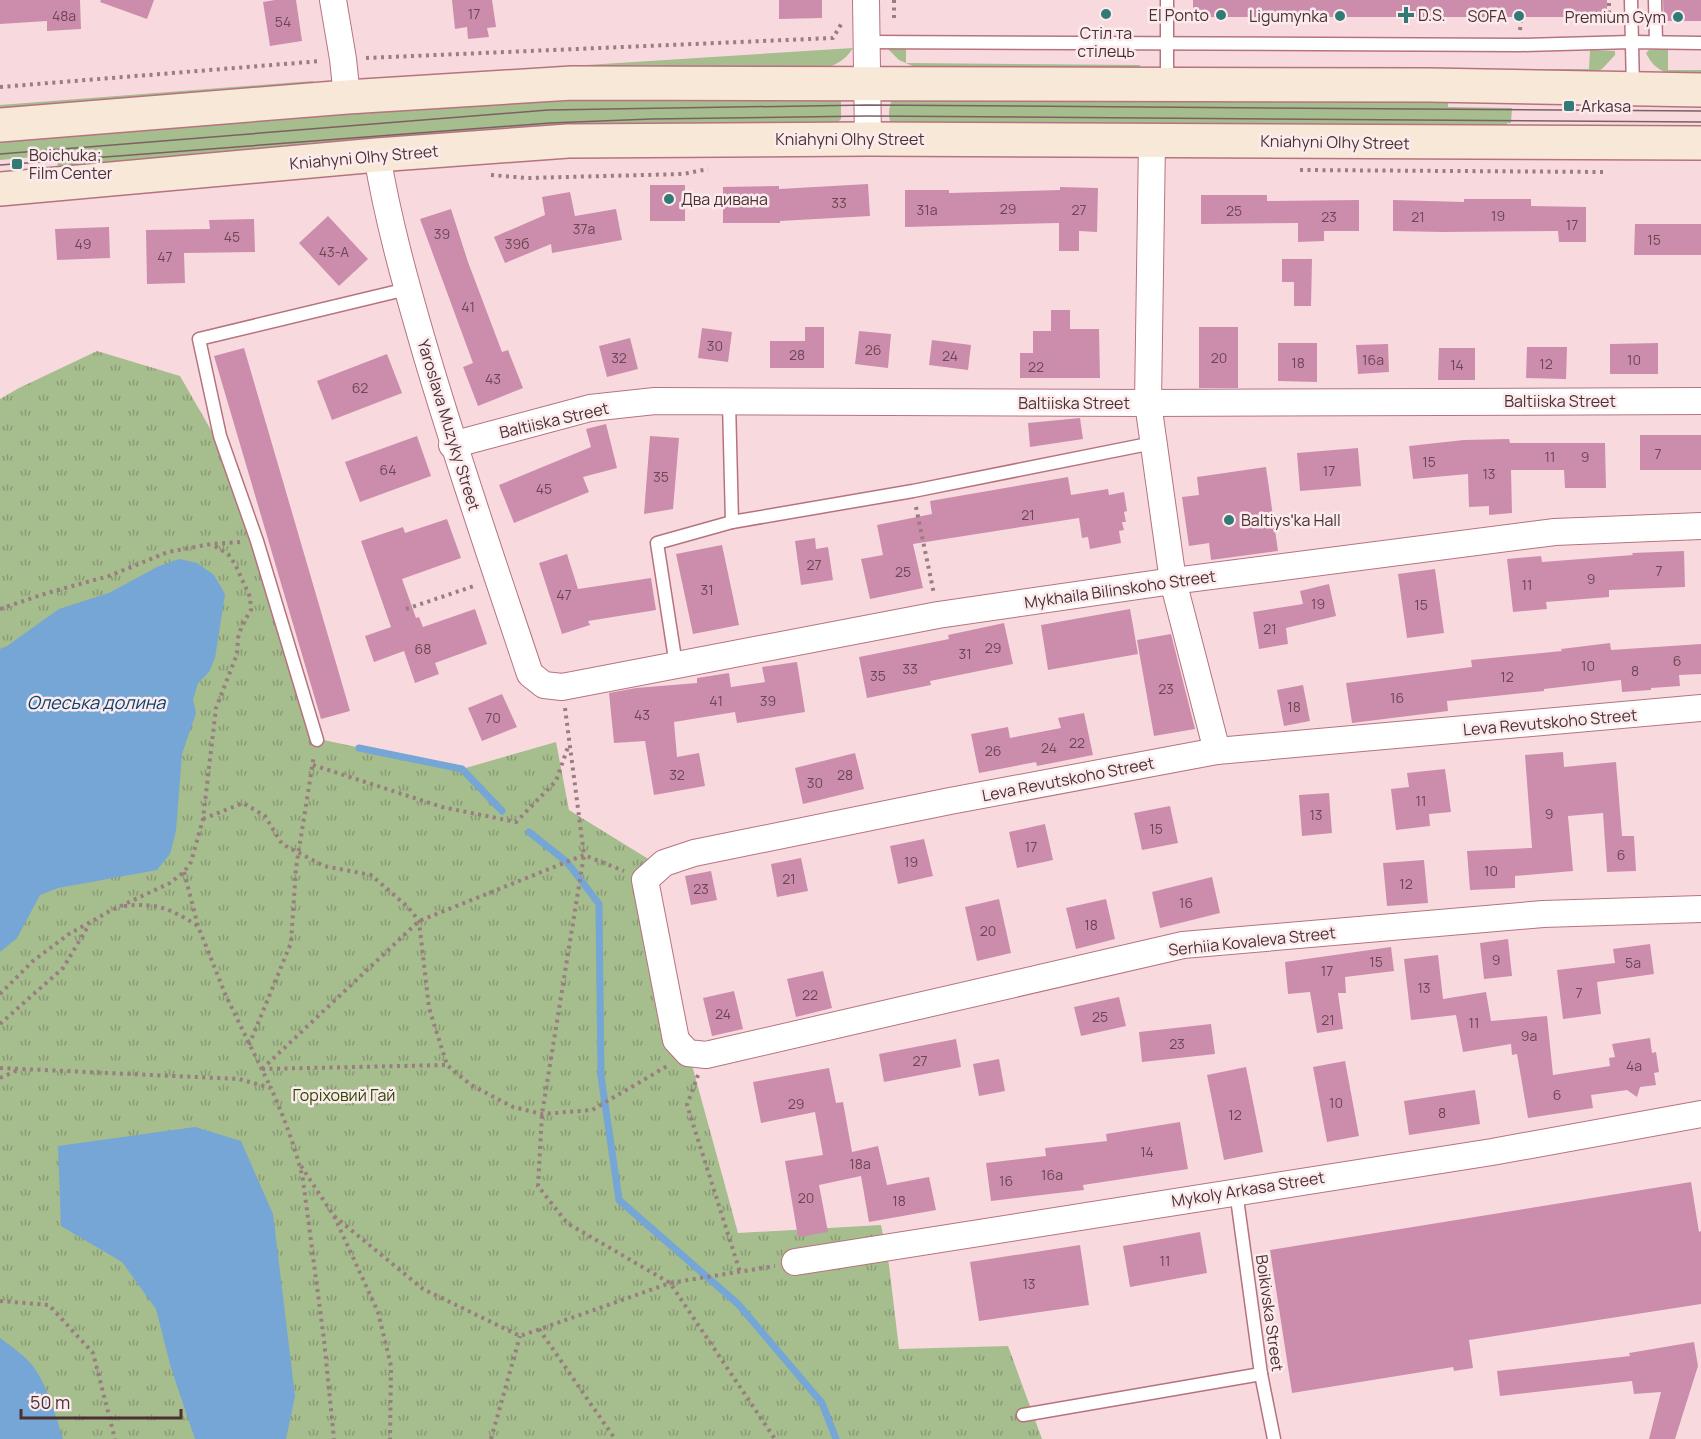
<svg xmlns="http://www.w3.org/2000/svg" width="1701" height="1439" viewBox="0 0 1701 1439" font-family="Manrope,sans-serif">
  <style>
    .grass { fill: #a6bd8d }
    .park { fill: url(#park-tufts) }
    .water { fill: #75a6d6 }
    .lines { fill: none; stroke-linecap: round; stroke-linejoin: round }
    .stream { stroke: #75a6d6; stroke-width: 7 }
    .building { fill: #cc8dac }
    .service-casing { stroke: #b6737f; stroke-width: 15 }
    .minor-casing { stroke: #b6737f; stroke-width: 28 }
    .secondary-casing { stroke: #b6737f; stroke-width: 36 }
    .path { stroke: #9a7d81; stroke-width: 4; stroke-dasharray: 3 4.5; stroke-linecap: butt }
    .service { stroke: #fff; stroke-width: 12 }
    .minor { stroke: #fff; stroke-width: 26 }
    .secondary { stroke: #f8e8d7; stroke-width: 33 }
    .tram { stroke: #7c6064; stroke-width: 1.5 }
    .poi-dot { fill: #327a75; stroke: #fbebed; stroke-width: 2 }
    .labels { text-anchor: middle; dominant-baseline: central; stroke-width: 5; stroke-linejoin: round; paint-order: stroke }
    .number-label { font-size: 14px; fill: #6c4752 }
    .poi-label { font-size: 16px; fill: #4c3034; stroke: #fbebed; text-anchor: start }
    .street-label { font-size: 16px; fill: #4c3034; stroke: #fbebed }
    .park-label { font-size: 16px; fill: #2d4602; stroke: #fbebed }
    .water-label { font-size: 18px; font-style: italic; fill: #09416e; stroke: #fbebed }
  </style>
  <defs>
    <pattern id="park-tufts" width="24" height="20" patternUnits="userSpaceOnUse" patternTransform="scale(1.5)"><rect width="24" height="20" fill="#a6bd8d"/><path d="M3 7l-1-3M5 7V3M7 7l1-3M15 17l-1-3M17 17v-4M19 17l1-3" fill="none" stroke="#899a74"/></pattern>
  </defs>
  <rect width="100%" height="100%" fill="#f8dade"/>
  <g class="grass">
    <path d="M853,48C845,60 838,64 825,68L375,83L365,79Z"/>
    <path d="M888,49H906V63L1141,65L1135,69H919L899,60Z"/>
    <path d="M1590,50L1615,51V55L1602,69L1589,75L1527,74L1526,69H1589Z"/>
    <path d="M1649,50H1668V70H1701V75C1677,75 1658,78 1646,53Z"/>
    <path d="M313,81L312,89L0,114V105Z"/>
    <path d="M528,97L841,100V119L836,124L59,174L56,155L0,160V140Z"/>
    <path d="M893,97L1448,100V107L1512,108L1511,123H1507L1506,131L892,125C887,117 889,106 893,97Z"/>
  </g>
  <path class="park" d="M97,351L180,376L215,437L246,526L309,737L462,769L556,742L569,810L650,860L678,1014L738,1233L881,1225L889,1265L899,1349L1008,1346L1042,1439H0V399L19,388Z"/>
  <g class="water">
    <path d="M179,559L197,563L214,575L225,594L215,658L209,672L198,683L193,700L196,713L182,754L176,831L170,854L157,870L58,888L40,895L17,938L0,952V649L7,646L59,609L109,593L157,567Z"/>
    <path d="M195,1127L241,1141L273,1214L295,1396L286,1439H195L171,1368L156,1309L122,1262L61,1226L58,1146Z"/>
    <path d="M0,1338C12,1347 27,1357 35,1369C47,1386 57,1419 63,1439H0Z"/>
  </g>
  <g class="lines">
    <g class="stream">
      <path d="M359,748L462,769L502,811"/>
      <path d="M529,832L567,862L599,904L601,1076L619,1200L738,1304L822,1403L836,1439"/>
    </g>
  </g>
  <g class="building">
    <path d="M0,0H80L81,29L47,31V21L0,24Z"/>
    <path d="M101,0H154L147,19L100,2Z"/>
    <path d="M275,0H296L302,41L270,46L263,2Z"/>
    <path d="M452,0H492L496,27L487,28L489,37L468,39L467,27L455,29Z"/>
    <path d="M779,0H822V18L779,19Z"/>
    <rect x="1193" y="0" width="414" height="17"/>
    <path d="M1663,0H1701V21H1664Z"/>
    <path d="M868,184L870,216L780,221V223H723V187L779,186V189Z"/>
    <rect x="650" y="185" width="35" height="36"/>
    <path d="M1060,187L1098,188L1097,232L1079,231V251H1059V223L905,227V190H949V193L1060,190Z"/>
    <path d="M570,192L575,216L616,209L622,240L552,253L551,244L505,263L494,237L545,215L542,197Z"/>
    <path d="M1201,195H1267V201L1359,200V231H1324V241L1298,242V223L1201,224Z"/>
    <path d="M1464,199H1531V206L1586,207V242H1559L1558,231L1443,232L1393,231V200L1464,202Z"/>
    <path d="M451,209L468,262L502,352L508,350L523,388L478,406L463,367L473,363L420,219Z"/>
    <path d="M328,216L368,259L339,286L299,243Z"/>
    <path d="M254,219L255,252L184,253L185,283L147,284L146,230L210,229L209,220Z"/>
    <path d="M1635,224H1701V255H1634Z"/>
    <path d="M109,227L110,258L57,260L55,229Z"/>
    <path d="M1282,259H1312L1311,306H1294V282H1282Z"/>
    <path d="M1051,310H1070V329H1099L1100,378H1020V353H1033V331H1051Z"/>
    <path d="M805,327H824V368H770V341H805Z"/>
    <rect x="1199" y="327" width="39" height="61"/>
    <path d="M702,328L732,332L728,362L698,358Z"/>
    <path d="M859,331L891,334L888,368L855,364Z"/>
    <path d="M630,338L638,369L607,377L599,346Z"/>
    <path d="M932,340L971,345L968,370L929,365Z"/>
    <path d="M1278,343H1317V382L1278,381Z"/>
    <path d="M1658,343V374H1610V344Z"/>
    <path d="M1388,344L1389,372L1358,374L1356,345Z"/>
    <path d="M1527,347H1567L1566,379L1526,378Z"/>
    <path d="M244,348L350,711L321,719L214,356Z"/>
    <path d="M1439,348H1475V380H1438Z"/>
    <path d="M387,354L402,393L332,420L317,381Z"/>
    <path d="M1080,418L1083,439L1030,447L1028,423Z"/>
    <path d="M606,424L617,468L583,477L589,492L514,523L499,485L591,447L586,429Z"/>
    <rect x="1640" y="435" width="61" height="35"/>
    <path d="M417,436L431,476L360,502L345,462Z"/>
    <path d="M650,436L679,438L673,509L644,514Z"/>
    <path d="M1509,439L1510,443H1605L1606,488H1565L1564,470H1511L1512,513L1489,515V506L1469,507L1468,474L1413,479L1409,446L1464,440Z"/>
    <path d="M1358,448L1361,486L1300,491L1297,453Z"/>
    <path d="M1266,467L1278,551L1211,560L1209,543L1189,546L1182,497L1199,495L1197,477Z"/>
    <path d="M1068,477L1071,495L1108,489L1109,495L1124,492L1127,511L1124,512L1126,522H1122L1124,530L1119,531L1121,543L1090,549L1088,537L1082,538L1079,518L913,544L923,588L870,599L861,559L883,555L877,525L932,514L930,501Z"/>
    <path d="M447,519L461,558L402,579L416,618L419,617L423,627L475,609L487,644L435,663L439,674L415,683L404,651L374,662L365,636L391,627L361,541L403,527L405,533Z"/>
    <path d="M815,538L816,549L828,547L833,580L801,585L795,541Z"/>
    <path d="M722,545L739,625L693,634L676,554Z"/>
    <path d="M1684,551L1685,587L1609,590V597L1546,602L1547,609L1513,612L1507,559L1541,556L1542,562L1633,555L1632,553Z"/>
    <path d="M567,554L578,589L651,578L656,610L588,621L590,625L562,634L539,563Z"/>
    <path d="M1435,569L1444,633L1407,638L1398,574Z"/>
    <path d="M1329,584L1336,616L1286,628L1288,644L1259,649L1253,612L1303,604L1300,591Z"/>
    <path d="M1130,609L1138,654L1048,670L1041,625Z"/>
    <path d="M1004,623L1013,664L930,681L931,685L867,698L859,657L949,639L948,635Z"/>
    <path d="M1171,634L1195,729L1154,736L1137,640Z"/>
    <path d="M1610,643L1611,650L1701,644V674L1679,675L1680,686L1651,688V690L1622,692L1621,680L1544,689V691L1447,701L1448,711L1352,723L1346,683L1472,667L1471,660L1562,651L1561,649Z"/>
    <path d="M797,662L805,712L737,723L735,712L674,722L677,757L699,753L705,786L654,795L645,741L614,743L609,693L636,688L697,683V678L729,673L731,687L765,682L762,667Z"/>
    <path d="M1303,685L1310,721L1284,726L1277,690Z"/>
    <path d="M502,694L517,727L482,741L468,708Z"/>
    <path d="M1084,713L1093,755L1037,766L1036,762L979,773L971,734L1008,727L1010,738L1061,728L1058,718Z"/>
    <path d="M1563,752L1564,767L1616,762L1622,836H1634L1636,871L1607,872L1603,813L1568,816L1573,871L1515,876V888L1470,890L1467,851L1532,848L1525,755Z"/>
    <path d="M855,753L864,789L803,804L795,768Z"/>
    <path d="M1445,769L1451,812L1429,814L1430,826L1396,830L1391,789L1409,787L1407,773Z"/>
    <path d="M1329,793L1332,833L1302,836L1299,795Z"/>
    <path d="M1170,806L1178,843L1142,850L1134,813Z"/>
    <path d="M1045,824L1053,860L1017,868L1009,832Z"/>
    <path d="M924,839L933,876L898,884L890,846Z"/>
    <path d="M801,858L808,891L777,897L771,864Z"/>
    <path d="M1424,860L1428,903L1387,906L1383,863Z"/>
    <path d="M711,871L717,900L691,905L685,876Z"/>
    <path d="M1212,877L1220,913L1160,928L1152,892Z"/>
    <path d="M999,899L1011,953L977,961L965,907Z"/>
    <path d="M1106,899L1115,939L1076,949L1066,908Z"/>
    <path d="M1508,939L1512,976L1484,979L1480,943Z"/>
    <path d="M1650,944L1654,974L1597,982L1601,1014L1563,1019L1557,970L1615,963L1613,949Z"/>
    <path d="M1391,947L1394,971L1345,977L1346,993H1338L1343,1029L1317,1033L1310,992L1288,994L1285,962Z"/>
    <path d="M1438,955L1443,999L1486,992L1491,1021L1547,1016L1553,1075L1610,1066L1609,1058L1615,1057L1612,1044L1650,1038L1652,1053L1656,1052L1659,1072L1654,1073L1656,1085L1640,1087L1637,1097L1627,1090L1591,1095L1593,1108L1528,1118L1517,1054L1512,1055L1511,1044L1463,1052L1456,1015L1411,1020L1404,959Z"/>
    <path d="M823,971L832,1008L796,1017L787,979Z"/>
    <path d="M734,991L743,1029L712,1036L703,998Z"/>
    <path d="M1119,997L1126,1026L1081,1036L1074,1007Z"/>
    <path d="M1211,1024L1215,1054L1142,1062L1139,1032Z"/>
    <path d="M956,1039L961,1067L884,1082L879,1054Z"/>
    <path d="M999,1059L1005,1091L979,1096L973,1064Z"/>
    <path d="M1345,1061L1359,1136L1327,1142L1313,1067Z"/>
    <path d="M1246,1067L1263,1152L1224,1160L1207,1075Z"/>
    <path d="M829,1068L836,1103L843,1102L852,1152L878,1146L887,1185L929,1177L936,1210L869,1222L861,1176L819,1185L828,1232L798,1237L785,1161L823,1155L815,1112L761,1123L753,1082Z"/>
    <path d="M1475,1090L1480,1124L1409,1135L1404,1101Z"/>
    <path d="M1180,1122L1188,1169L1083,1185L1084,1190L991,1201L986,1163L1046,1156L1045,1148L1107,1141L1106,1134Z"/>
    <path d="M1691,1182L1699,1232L1701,1231V1304L1469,1340L1473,1368L1454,1371L1453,1367L1292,1393L1270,1250Z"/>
    <path d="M1200,1232L1207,1273L1130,1287L1123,1246Z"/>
    <path d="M1080,1245L1089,1305L979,1321L970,1262Z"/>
    <path d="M1694,1342L1698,1366L1675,1439H1649L1661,1392L1634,1394L1632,1381L1500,1396L1497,1371L1630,1356L1629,1353Z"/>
  </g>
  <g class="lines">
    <defs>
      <g id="service">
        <path d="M1167,0V84"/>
        <path d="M1631,0L1633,89"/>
        <path d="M1655,0L1656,42"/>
        <path d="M867,42L1520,45L1631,42L1701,43"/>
        <path d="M729,402L732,522L913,491L1153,443"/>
        <path d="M676,665L657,543L732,522"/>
        <path d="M317,740L257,541L220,436L199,339L407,289"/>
        <path d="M1236,1191L1261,1374L1274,1439"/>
        <path d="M1023,1415L1261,1374"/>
      </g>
      <g id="minor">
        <path d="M333,0L343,59L347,97"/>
        <path d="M866,0L868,139"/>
        <path d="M1152,140L1148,403L1173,581L1217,751"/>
        <path d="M377,155C388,221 406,285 425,350C457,459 494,566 530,674L544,685L562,687L938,615L1173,581L1555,532L1701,526"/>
        <path d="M452,445L590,408L655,401L1148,403L1701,401"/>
        <path d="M1701,708L1217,751L950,801L694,853L664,863L645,880L676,1040L688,1053L706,1055L1183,945L1543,914L1701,909"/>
        <path d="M795,1262L1492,1152L1701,1114"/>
      </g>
      <g id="secondary">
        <path d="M0,125L347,97L572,83L1429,85L1701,90"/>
        <path d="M0,189L377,155L568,141L868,139L1701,143"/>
      </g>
    </defs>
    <use href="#service" class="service-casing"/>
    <use href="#minor" class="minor-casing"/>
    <use href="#secondary" class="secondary-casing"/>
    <g class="path">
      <path d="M894,0V18"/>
      <path d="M1609,21V0"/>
      <path d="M1520,30L1521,21"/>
      <path d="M366,58L833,38L843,21"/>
      <path d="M0,87L321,61"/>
      <path d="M1300,170L1607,172"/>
      <path d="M491,175L527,178L683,174L708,169"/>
      <path d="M916,507L934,594"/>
      <path d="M0,609L47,593L109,576L168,552L211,544L241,542"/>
      <path d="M406,609L477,585"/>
      <path d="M565,708L584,855L542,1114L538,1186L567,1223L670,1283L775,1439"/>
      <path d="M313,765L442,807L516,822L556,781L569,744"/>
      <path d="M203,819L243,803L265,816L282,844L324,866L371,875L408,907L419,921L429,1008L447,1065L471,1085L513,1107L542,1114L592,1110L669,1065"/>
      <path d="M184,872L198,926L226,996L271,1088"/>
      <path d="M124,906C156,902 171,909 198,926"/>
      <path d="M0,994L33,961L69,934L110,911L170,883L184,872L191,862L203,819L216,708L237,654L238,638L242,625L251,610L250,597L235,564L228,554L211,544"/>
      <path d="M0,1024L63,968L90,923"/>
      <path d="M249,1045L291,943L296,868L314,755"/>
      <path d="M0,1068L239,1079L271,1088C284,1118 296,1148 303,1180L324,1340L334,1439"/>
      <path d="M262,1069L419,921L584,855L624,871"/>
      <path d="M262,1069L447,1065"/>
      <path d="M698,1075L687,1105L740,1272"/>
      <path d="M0,1078L18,1070"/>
      <path d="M301,1166L334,1216L378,1312L391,1366L390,1439"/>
      <path d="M334,1216L423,1289L520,1336L670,1283L775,1266"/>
      <path d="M0,1301L49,1305L93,1353L115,1439"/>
      <path d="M539,1329L615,1439"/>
      <path d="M491,1439L520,1336"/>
    </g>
    <use href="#service" class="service"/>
    <use href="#minor" class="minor"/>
    <use href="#secondary" class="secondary"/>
    <g class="tram">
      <path d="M0,154L548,110L867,105L1701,111"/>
      <path d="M0,165L550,123L651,119L868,116L1701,122"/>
    </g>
  </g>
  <g class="poi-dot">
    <circle cx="1106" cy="14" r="6"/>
    <circle cx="1221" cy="15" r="6"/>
    <path d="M1403 6h6v6h6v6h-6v6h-6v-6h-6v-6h6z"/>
    <circle cx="1340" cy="16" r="6"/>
    <circle cx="1519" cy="16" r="6"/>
    <circle cx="1678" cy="17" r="6"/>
    <rect x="1563" y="100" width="12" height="12" rx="3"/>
    <rect x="11" y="158" width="12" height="12" rx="3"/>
    <circle cx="669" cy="199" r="6"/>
    <circle cx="1229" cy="520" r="6"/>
  </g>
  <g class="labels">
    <g class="number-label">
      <text x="474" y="13">17</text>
      <text x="64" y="15">48а</text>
      <text x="283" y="21">54</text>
      <text x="839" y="202">33</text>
      <text x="1008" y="208">29</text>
      <text x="927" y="209">31а</text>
      <text x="1079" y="209">27</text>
      <text x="1234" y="210">25</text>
      <text x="1498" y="215">19</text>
      <text x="1329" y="216">23</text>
      <text x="1418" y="216">21</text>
      <text x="1572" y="224">17</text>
      <text x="584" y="228">37а</text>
      <text x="442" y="233">39</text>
      <text x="232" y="236">45</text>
      <text x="1654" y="239">15</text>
      <text x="83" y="243">49</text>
      <text x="517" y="243">39б</text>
      <text x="334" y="251">43-А</text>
      <text x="165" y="256">47</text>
      <text x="468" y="306">41</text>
      <text x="715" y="345">30</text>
      <text x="873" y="349">26</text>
      <text x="797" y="354">28</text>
      <text x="950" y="355">24</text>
      <text x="619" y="357">32</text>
      <text x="1219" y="357">20</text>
      <text x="1373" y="359">16а</text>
      <text x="1634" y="359">10</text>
      <text x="1298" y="362">18</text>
      <text x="1546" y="363">12</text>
      <text x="1457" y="364">14</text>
      <text x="1036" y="366">22</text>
      <text x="493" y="378">43</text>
      <text x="360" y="387">62</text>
      <text x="1658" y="453">7</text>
      <text x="1550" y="456">11</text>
      <text x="1585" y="456">9</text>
      <text x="1429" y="461">15</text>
      <text x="388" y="469">64</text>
      <text x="1329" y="470">17</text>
      <text x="1489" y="473">13</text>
      <text x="661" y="476">35</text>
      <text x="544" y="488">45</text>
      <text x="1028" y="514">21</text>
      <text x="814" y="564">27</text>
      <text x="1659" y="570">7</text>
      <text x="903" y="571">25</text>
      <text x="1591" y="578">9</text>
      <text x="1527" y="584">11</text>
      <text x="707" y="589">31</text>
      <text x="564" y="594">47</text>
      <text x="1318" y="603">19</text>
      <text x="1421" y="604">15</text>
      <text x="1270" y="628">21</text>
      <text x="993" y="647">29</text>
      <text x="423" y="648">68</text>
      <text x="965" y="653">31</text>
      <text x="1677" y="660">6</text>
      <text x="1588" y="665">10</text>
      <text x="910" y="668">33</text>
      <text x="1635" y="670">8</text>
      <text x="878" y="675">35</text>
      <text x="1507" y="676">12</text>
      <text x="1166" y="688">23</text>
      <text x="1397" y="697">16</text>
      <text x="716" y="700">41</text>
      <text x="768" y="700">39</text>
      <text x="1294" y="706">18</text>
      <text x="642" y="714">43</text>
      <text x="493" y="717">70</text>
      <text x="1077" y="742">22</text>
      <text x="1049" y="747">24</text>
      <text x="993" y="750">26</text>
      <text x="677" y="774">32</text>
      <text x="845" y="774">28</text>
      <text x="815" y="782">30</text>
      <text x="1421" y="800">11</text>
      <text x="1549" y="813">9</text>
      <text x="1316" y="814">13</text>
      <text x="1156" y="828">15</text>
      <text x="1031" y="846">17</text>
      <text x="1621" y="854">6</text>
      <text x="911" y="861">19</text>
      <text x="1491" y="870">10</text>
      <text x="789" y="878">21</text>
      <text x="1406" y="883">12</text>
      <text x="701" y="888">23</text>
      <text x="1186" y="902">16</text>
      <text x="1091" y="924">18</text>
      <text x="988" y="930">20</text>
      <text x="1496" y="959">9</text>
      <text x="1376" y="961">15</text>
      <text x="1633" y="962">5а</text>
      <text x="1327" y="970">17</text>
      <text x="1424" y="987">13</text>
      <text x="1579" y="992">7</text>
      <text x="810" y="994">22</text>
      <text x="723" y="1013">24</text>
      <text x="1100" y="1016">25</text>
      <text x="1328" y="1019">21</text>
      <text x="1474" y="1022">11</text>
      <text x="1529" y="1035">9а</text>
      <text x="1177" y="1043">23</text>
      <text x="920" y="1060">27</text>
      <text x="1634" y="1065">4а</text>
      <text x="1557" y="1094">6</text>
      <text x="1336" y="1102">10</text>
      <text x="796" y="1103">29</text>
      <text x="1442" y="1112">8</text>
      <text x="1235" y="1114">12</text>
      <text x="1147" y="1151">14</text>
      <text x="860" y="1163">18а</text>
      <text x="1052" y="1174">16а</text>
      <text x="1006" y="1180">16</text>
      <text x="806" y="1197">20</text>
      <text x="899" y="1200">18</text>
      <text x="1165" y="1260">11</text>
      <text x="1029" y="1283">13</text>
    </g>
    <g class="poi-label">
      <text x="1209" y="15" text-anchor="end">El Ponto</text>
      <text x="1418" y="15">D.S.</text>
      <text x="1328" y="16" text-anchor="end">Ligumynka</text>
      <text x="1507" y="16" text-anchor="end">SOFA</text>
      <text x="1666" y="17" text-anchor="end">Premium Gym</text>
      <text x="1106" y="33" text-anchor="middle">Стіл та<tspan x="1106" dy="18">стілець</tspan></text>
      <text x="1581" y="106">Arkasa</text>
      <text x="29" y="155">Boichuka;<tspan x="29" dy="18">Film Center</tspan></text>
      <text x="681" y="199">Два дивана</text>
      <text x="1241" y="520">Baltiysʹka Hall</text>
    </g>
    <g class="street-label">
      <text x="850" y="139">Kniahyni Olhy Street</text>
      <text transform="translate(1335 142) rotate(1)">Kniahyni Olhy Street</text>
      <text transform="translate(364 157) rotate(-5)">Kniahyni Olhy Street</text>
      <text x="1560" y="401">Baltiiska Street</text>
      <text x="1074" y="403">Baltiiska Street</text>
      <text transform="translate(554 420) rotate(-13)">Baltiiska Street</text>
      <text transform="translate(449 425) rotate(73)">Yaroslava Muzyky Street</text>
      <text transform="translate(1120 589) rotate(-8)">Mykhaila Bilinskoho Street</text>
      <text transform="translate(1550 722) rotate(-5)">Leva Revutskoho Street</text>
      <text transform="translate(1068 779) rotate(-11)">Leva Revutskoho Street</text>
      <text transform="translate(1252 941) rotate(-6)">Serhiia Kovaleva Street</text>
      <text transform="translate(1248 1189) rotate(-9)">Mykoly Arkasa Street</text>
      <text transform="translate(1270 1313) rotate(82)">Boikivska Street</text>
    </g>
    <g class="park-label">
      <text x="344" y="1095">Горіховий Гай</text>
    </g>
    <g class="water-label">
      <text x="96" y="702">Олеська долина</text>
    </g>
  </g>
  <path d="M21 1409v9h160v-9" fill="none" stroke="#4c3034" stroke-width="3"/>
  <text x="30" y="1409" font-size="18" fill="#4c3034" stroke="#fbebed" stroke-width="4.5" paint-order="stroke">50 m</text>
</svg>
